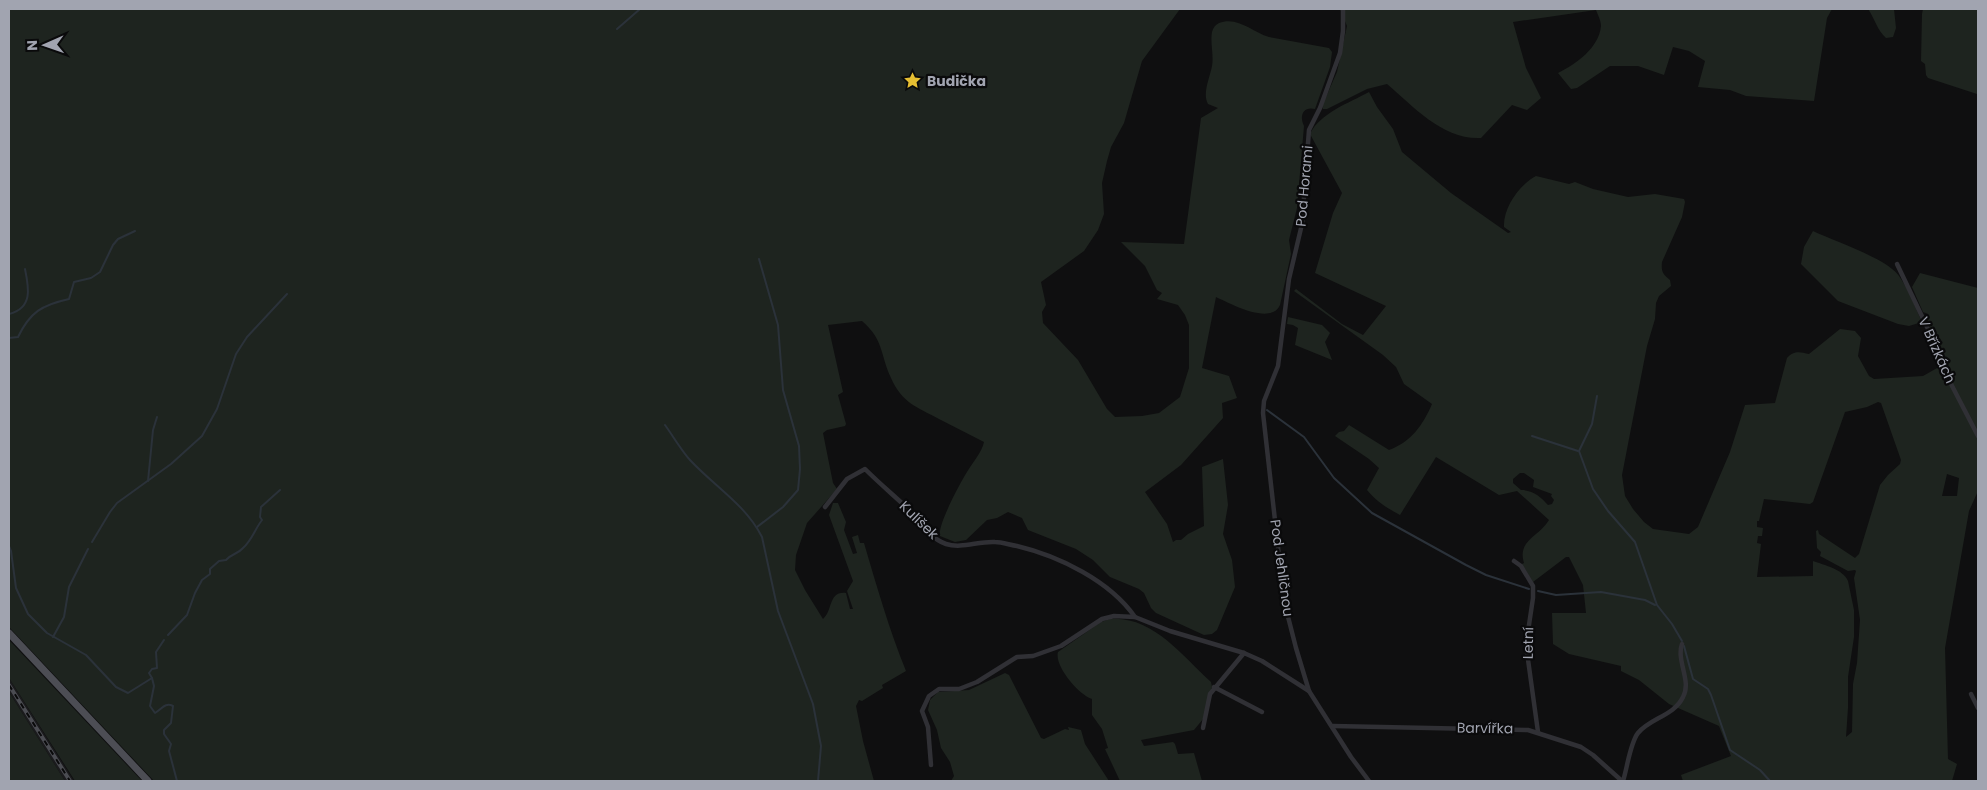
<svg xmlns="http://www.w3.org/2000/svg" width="1987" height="790" viewBox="0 0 1987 790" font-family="Poppins,sans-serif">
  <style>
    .built { fill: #1b1b1d }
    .green { fill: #1e241f; fill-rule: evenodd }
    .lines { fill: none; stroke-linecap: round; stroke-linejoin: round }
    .stream { stroke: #2b323a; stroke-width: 2 }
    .minor { stroke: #303035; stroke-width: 4.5 }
    .primary { stroke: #4c4d54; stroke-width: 7 }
    .rail-casing { stroke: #4b4c52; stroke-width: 4 }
    .rail { stroke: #0a0a0b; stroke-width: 2; stroke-dasharray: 5.5; stroke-linecap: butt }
    .labels { text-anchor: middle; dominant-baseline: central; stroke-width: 4.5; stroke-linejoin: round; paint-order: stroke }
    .poi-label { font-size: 14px; font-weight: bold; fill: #a1a4b0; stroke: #0a0a0b; text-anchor: start }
    .street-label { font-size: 14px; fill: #a1a4b0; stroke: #0a0a0b }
  </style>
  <rect width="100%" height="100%" fill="#0f0f10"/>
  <path class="built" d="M9,678L14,686L74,781H65L9,692Z"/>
  <g class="green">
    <path d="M9,9H1180L1142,61L1124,123L1111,147L1107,161L1102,183L1104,214L1098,230L1084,251L1041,282L1046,305L1042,312L1043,323L1078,360L1107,409L1115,417L1142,416L1159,413L1180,397L1189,368V325L1185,315L1178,305L1157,299L1162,293L1157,290L1145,266L1121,242L1184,244L1201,118L1218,108L1208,104C1202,94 1210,77 1212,66C1214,55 1210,43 1212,32C1213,28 1215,25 1219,23C1238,16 1252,32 1269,37L1329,48L1332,52L1330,67L1315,109C1303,106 1299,116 1304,126L1297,208L1289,240L1291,254L1280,305C1271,326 1229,303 1216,297L1202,368L1229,376L1237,398L1222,403L1223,418L1181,465L1145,492L1167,524L1173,542L1176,540H1181L1188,534L1204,526L1202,467L1223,459L1228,505L1223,534L1232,560L1235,587L1217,630L1212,634L1204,635L1156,613L1151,608L1144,593L1139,589L1110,577L1093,560L1076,549L1028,530L1022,518L1008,512L997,518L987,520L966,540L955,542L940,536C937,526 960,483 967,472C973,462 982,452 984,442C969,434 954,427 939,419C917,407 902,403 891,378C880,354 884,340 862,321L828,325L843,392L838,395L846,424L845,426L827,430L823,433L833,483L837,489L807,523L796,555L795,570L805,590L823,619C833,611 828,591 846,593L850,609H853L847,591L853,581L829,515L833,503H838L846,522L844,530L853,554L857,553L852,537L858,535L860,543H864C877,587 889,629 906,671L882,685L883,688L862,701L859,700L856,706L863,741L874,781H154L9,627Z"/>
    <path d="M1340,9H1832L1827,18L1814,101L1746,96L1730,90L1698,87L1705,61L1689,51L1673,47L1664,75L1638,66H1610L1577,88L1571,89L1558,73C1576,64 1599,48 1601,26C1601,21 1598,15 1596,10L1513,22L1526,68L1541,98L1527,110L1512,105L1481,138C1443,140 1414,107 1387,84L1367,89L1327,109H1323L1322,106L1337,72L1347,26Z"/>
    <path d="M1868,9H1894L1896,28L1893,37L1886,38C1877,30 1875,19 1868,9Z"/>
    <path d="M1923,9H1978L1977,94L1928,78L1926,75L1925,64L1921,61L1922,14Z"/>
    <path d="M1369,92L1377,107L1393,129L1402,152L1451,193L1508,233L1511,232L1504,227C1503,208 1519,185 1536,176L1569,184L1575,182L1593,189L1628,197L1655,194L1684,199L1685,202L1682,217L1662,262C1661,272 1663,274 1670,280L1671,286L1659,296L1656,303L1655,319L1647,346L1622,475L1625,496L1633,509L1644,522L1653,529L1689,534L1698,527L1730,452L1745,405L1775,403L1787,358C1794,350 1800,352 1809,354L1840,329L1855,331L1861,338L1858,356L1869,376L1874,379L1923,376L1946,363L1925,316L1928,314L1923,312L1912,287L1920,273L1978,288V491L1969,511L1945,648L1948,759L1957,764L1952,781H1683L1681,775L1731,756L1719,726L1669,704L1639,680L1621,671V666L1569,654L1553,644L1552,613H1586L1583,585L1569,557H1566L1533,582L1522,564L1524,563C1517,540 1539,537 1549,520L1517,491L1499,495L1436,457L1400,515C1387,508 1377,502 1367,490L1379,468L1369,459L1335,436L1339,432L1344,431L1349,425L1389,450C1411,442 1423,425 1432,404L1404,384L1396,367L1383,355L1294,291L1296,289L1342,324L1363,335L1386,306L1315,273L1333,213L1342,193L1310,134C1320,113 1349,103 1369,92ZM1878,402L1881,403L1901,460L1900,464L1888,475L1880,485L1859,554L1855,558L1819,534L1818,530L1816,531L1817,548L1821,552L1820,556L1848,571L1855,570L1856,571L1854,578L1860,620L1857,663L1853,684L1852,732L1846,737L1848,708V677L1854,637V610L1848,581C1843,569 1824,565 1813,561V576L1757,577L1761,544L1757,543L1758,536H1762L1763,528L1757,527V521H1759L1764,499L1810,504L1813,502L1845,412L1867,407ZM1520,473H1524L1534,480L1533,487L1552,494L1551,496L1554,500L1552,504L1548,505C1541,497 1533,490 1521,490L1513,483V479ZM1947,474L1959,478L1957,496H1942Z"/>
    <path d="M1813,231C1834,241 1888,259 1899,276C1909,290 1915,307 1922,322L1909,326L1898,324L1838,301L1801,264L1804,247Z"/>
    <path d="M1288,317L1322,325L1330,333L1325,342L1332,360L1295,345L1298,328L1293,325L1287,324Z"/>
    <path d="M1110,619C1153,616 1181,655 1211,682L1212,687L1203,719L1194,730L1141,740L1144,746L1173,742L1175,744L1178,754L1194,753L1202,781H1120L1105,749L1108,748L1102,729L1092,715V699C1079,695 1054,666 1058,652L1101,622Z"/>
    <path d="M9,640L142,781H75L9,678Z"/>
    <path d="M1005,673L1009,675L1041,738L1044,739L1065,729L1069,730L1068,727L1081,730L1085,744L1109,781H951L954,776L950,762L941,748L937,730L928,710L930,700L938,692L969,690Z"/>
    <path d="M9,692L65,781H9Z"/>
  </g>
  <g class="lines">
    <g class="stream">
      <path d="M617,29L640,9"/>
      <path d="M9,314C33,308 29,288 25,269"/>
      <path d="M9,338L18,337C30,312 42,305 69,299L74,282L91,278L100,272L113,245L118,239L135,231"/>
      <path d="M1597,396L1592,424L1579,451L1593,489L1608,511L1635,542L1657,605L1672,624L1682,641"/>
      <path d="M1267,410L1304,437L1334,478L1372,513L1466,565L1486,575L1529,589"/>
      <path d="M665,425C673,436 681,450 690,460C714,486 746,505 762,537L778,611L813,704L821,746L818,781"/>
      <path d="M1532,436L1578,451"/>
      <path d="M148,481L153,430L157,417"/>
      <path d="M757,527L783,507L798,490L800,469L799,446L783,390L778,325L759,259"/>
      <path d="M92,542L110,512L117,503L171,464L202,436L217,409L236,354L247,337L287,294"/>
      <path d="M9,546L11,551L16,588L28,614L47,633L86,655L116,687L128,693L152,678L154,686L150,706L155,713C162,709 165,702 173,706L171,723L164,730V734L171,744L169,751L177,781"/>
      <path d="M1538,591L1556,595L1601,592L1645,600L1655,605"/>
      <path d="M168,635L187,615L195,593L202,580L210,574V569L219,561L226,560C231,554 238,554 243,548C252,540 255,529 262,520L260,517L261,507L280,490"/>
      <path d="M53,637L64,617L69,587L88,549"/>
      <path d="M1684,646L1693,679L1708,689L1711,695L1730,750L1760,770L1770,781"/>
      <path d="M152,678L149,673L152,669L157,668L156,652L164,640"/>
    </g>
    <g class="minor">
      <path d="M1343,9V31L1340,53L1320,108L1309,130L1302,224L1289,279L1278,366L1264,401L1263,413L1284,601L1296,648L1309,691L1351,757L1369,781"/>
      <path d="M1897,264L1928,329L1950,382L1978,436"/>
      <path d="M825,507L847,479L865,469C878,482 891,493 904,505C917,517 928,538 946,544C962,549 978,541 995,542C1002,542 1010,545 1017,546C1059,556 1110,581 1135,617"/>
      <path d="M1514,561L1521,566L1533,586V598L1526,645L1538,732"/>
      <path d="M1214,687L1262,712"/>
      <path d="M1971,694L1978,708"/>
      <path d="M1333,726L1528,730L1581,747L1593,755L1622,781"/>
      <path d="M1203,728L1210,694L1244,653"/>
      <path d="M931,765L928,727L922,711L929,696L939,689H959L977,682L1017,657L1033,656L1061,646L1102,619L1114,616L1135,617L1170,631L1244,653L1262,661L1309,691"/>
      <path d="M1623,781C1627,769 1630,743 1638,733C1650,718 1674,716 1683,697C1692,681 1676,661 1682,644"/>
    </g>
    <path class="primary" d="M9,633L148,781"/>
    <defs>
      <path id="rail" d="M9,685L70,781"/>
    </defs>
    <use href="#rail" class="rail-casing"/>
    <use href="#rail" class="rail"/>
  </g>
  <defs>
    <symbol id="sight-bare" viewBox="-9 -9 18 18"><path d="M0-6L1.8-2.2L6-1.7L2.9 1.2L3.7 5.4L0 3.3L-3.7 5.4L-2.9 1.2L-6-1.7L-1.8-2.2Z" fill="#e5be32" stroke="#0a0a0b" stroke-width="2.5" paint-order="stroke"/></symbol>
  </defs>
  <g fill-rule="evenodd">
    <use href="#sight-bare" x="900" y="68" width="25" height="25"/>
  </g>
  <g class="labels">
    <g class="poi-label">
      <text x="927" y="81">Budička</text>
    </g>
    <g class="street-label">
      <text transform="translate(1304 186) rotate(-85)">Pod Horami</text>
      <text transform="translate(1937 350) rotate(66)">V Břízkách</text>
      <text transform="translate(919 520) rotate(44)">Kulíšek</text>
      <text transform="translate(1282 568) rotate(82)">Pod Jehličnou</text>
      <text transform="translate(1528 643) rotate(-89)">Letní</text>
      <text transform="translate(1485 728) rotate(1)">Barvířka</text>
    </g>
  </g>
  <rect width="1987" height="790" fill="none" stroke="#a1a4b0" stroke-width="20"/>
  <g transform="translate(45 45) rotate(268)" stroke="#0a0a0b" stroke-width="4" paint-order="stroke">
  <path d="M0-4L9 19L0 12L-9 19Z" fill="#a1a4b0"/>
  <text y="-8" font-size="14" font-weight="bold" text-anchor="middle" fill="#a1a4b0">N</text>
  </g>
</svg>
